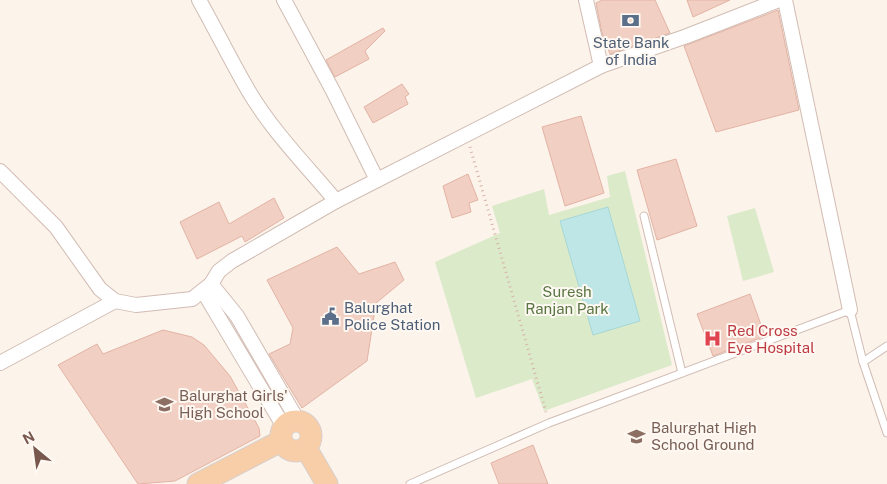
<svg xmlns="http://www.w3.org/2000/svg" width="887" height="484" viewBox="0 0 887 484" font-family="'Public Sans',sans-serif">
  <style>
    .green { fill: #dbeac9 }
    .water { fill: #bfe6e6; stroke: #a6d7d7 }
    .building { fill: #f1cfc3; stroke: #e3b3a4 }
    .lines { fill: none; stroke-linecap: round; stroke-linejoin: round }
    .lane-casing { stroke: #d1bcb3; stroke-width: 9 }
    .street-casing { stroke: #d1bcb3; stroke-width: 16 }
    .primary-casing { stroke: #d9d0cd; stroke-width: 23 }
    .path { stroke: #d6b2a6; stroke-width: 3; stroke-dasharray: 1 4; stroke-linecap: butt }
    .lane { stroke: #fff; stroke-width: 7 }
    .street { stroke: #fff; stroke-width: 14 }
    .primary { stroke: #f7cea7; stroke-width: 21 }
    .labels { text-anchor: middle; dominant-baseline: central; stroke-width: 4; stroke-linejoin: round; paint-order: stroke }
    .service-label { font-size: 15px; fill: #4e5e75; stroke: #fef8f2 }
    .park-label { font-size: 15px; fill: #597643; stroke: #fef8f2 }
    .health-label { font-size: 15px; fill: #be3a42; stroke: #fef8f2; text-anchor: start }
    .education-label { font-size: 15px; fill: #785e54; stroke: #fef8f2; text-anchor: start }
  </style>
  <rect width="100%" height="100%" fill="#fcf3eb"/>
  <g class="green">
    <path d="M625,171L672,365L544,411L532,379L476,398L435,262L500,233L492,206L544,189L549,215L610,197L607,176Z"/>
    <path d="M755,208L774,272L743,281L727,216Z"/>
  </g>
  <path class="water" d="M608,207L640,321L593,335L560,221Z"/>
  <g class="building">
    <path d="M602,0H655L670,33L610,54L602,33L596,3Z"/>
    <path d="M687,0H730L693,17Z"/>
    <path d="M778,10L799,110L716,132L684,46Z"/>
    <path d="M383,28L385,31L365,51L369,59L335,77L326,60Z"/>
    <path d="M402,84L409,94L405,97L408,104L373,123L364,107Z"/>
    <path d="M581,116L604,193L565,206L542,127Z"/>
    <path d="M676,159L697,226L657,240L637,170Z"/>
    <path d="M468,174L478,200L469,203L471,212L452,218L443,186Z"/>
    <path d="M274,198L284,218L245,242L242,236L197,259L180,222L219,202L229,224Z"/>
    <path d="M337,247L359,274L395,262L404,280L376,303L367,361L302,408L269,354L290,344L293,328L267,280Z"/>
    <path d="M750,294L765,336L713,356L697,314Z"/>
    <path d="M163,330L192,337L204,345L230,376L259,428L260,436L175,481L138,484L58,365L97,344L103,354Z"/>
    <path d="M533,445L548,484H499L491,463Z"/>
  </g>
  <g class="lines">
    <defs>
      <g id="lane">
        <path d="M644,216L682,373"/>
        <path d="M863,362L887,346"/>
        <path d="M410,484L549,423L850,310L863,362L887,433"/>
      </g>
      <g id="street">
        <path d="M199,0C216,30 231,61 248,90C272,131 306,165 336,201"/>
        <path d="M284,0L333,91L377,180"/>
        <path d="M586,0L601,66"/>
        <path d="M785,0L850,310"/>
        <path d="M0,171L56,227L100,289L115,301L136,305L192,299L211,284L219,271L232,261L336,201L601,66L687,36L779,0"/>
        <path d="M211,284L237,316L298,421"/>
        <path d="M203,291L284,427"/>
        <path d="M0,363L115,301"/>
      </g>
      <g id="primary">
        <circle cx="296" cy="436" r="15"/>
        <path d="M306,448L327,484"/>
        <path d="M198,484L281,441"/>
      </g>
    </defs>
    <use href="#lane" class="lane-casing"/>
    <use href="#street" class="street-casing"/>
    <use href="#primary" class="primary-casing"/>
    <path class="path" d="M470,147L546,412"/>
    <use href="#lane" class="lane"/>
    <use href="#street" class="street"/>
    <use href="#primary" class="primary"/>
  </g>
  <defs>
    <symbol id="bank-bare" viewBox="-9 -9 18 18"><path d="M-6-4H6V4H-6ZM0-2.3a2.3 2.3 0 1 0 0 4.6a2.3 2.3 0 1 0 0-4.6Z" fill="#5c6f8a" stroke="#fef8f2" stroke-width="2.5" paint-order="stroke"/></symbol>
    <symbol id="civic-bare" viewBox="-9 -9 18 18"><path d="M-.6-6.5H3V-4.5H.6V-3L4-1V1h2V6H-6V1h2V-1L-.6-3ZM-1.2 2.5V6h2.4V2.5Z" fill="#5c6f8a" stroke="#fef8f2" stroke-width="2.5" paint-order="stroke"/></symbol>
    <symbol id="hospital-bare" viewBox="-9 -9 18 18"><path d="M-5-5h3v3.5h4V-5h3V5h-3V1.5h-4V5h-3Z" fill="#e0444e" stroke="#fef8f2" stroke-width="2.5" paint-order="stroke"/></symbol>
    <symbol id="school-bare" viewBox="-9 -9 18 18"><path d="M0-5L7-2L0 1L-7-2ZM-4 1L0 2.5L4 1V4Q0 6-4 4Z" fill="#8d6e63" stroke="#fef8f2" stroke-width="2.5" paint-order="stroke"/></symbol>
  </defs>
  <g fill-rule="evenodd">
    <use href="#bank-bare" x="618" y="8" width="25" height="25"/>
    <use href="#civic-bare" x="318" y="304" width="25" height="25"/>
    <use href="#hospital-bare" x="700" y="326" width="25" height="25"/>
    <use href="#school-bare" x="152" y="392" width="25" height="25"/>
    <use href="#school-bare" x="624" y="424" width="25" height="25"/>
  </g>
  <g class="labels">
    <g class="service-label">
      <text x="631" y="42">State Bank<tspan x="631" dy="17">of India</tspan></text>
      <text x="344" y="307" text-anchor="start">Balurghat<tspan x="344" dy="17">Police Station</tspan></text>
    </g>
    <g class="park-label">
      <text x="567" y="291">Suresh<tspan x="567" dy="17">Ranjan Park</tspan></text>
    </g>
    <g class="health-label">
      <text x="727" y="330">Red Cross<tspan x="727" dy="17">Eye Hospital</tspan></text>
    </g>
    <g class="education-label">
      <text x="179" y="395">Balurghat Girls'<tspan x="179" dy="17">High School</tspan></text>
      <text x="651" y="427">Balurghat High<tspan x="651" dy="17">School Ground</tspan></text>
    </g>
  </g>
  <g transform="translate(35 449) rotate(331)" stroke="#fef8f2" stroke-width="4" paint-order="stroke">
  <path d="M0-4L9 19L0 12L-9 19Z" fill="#77574e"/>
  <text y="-8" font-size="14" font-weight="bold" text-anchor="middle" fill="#77574e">N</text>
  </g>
</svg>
